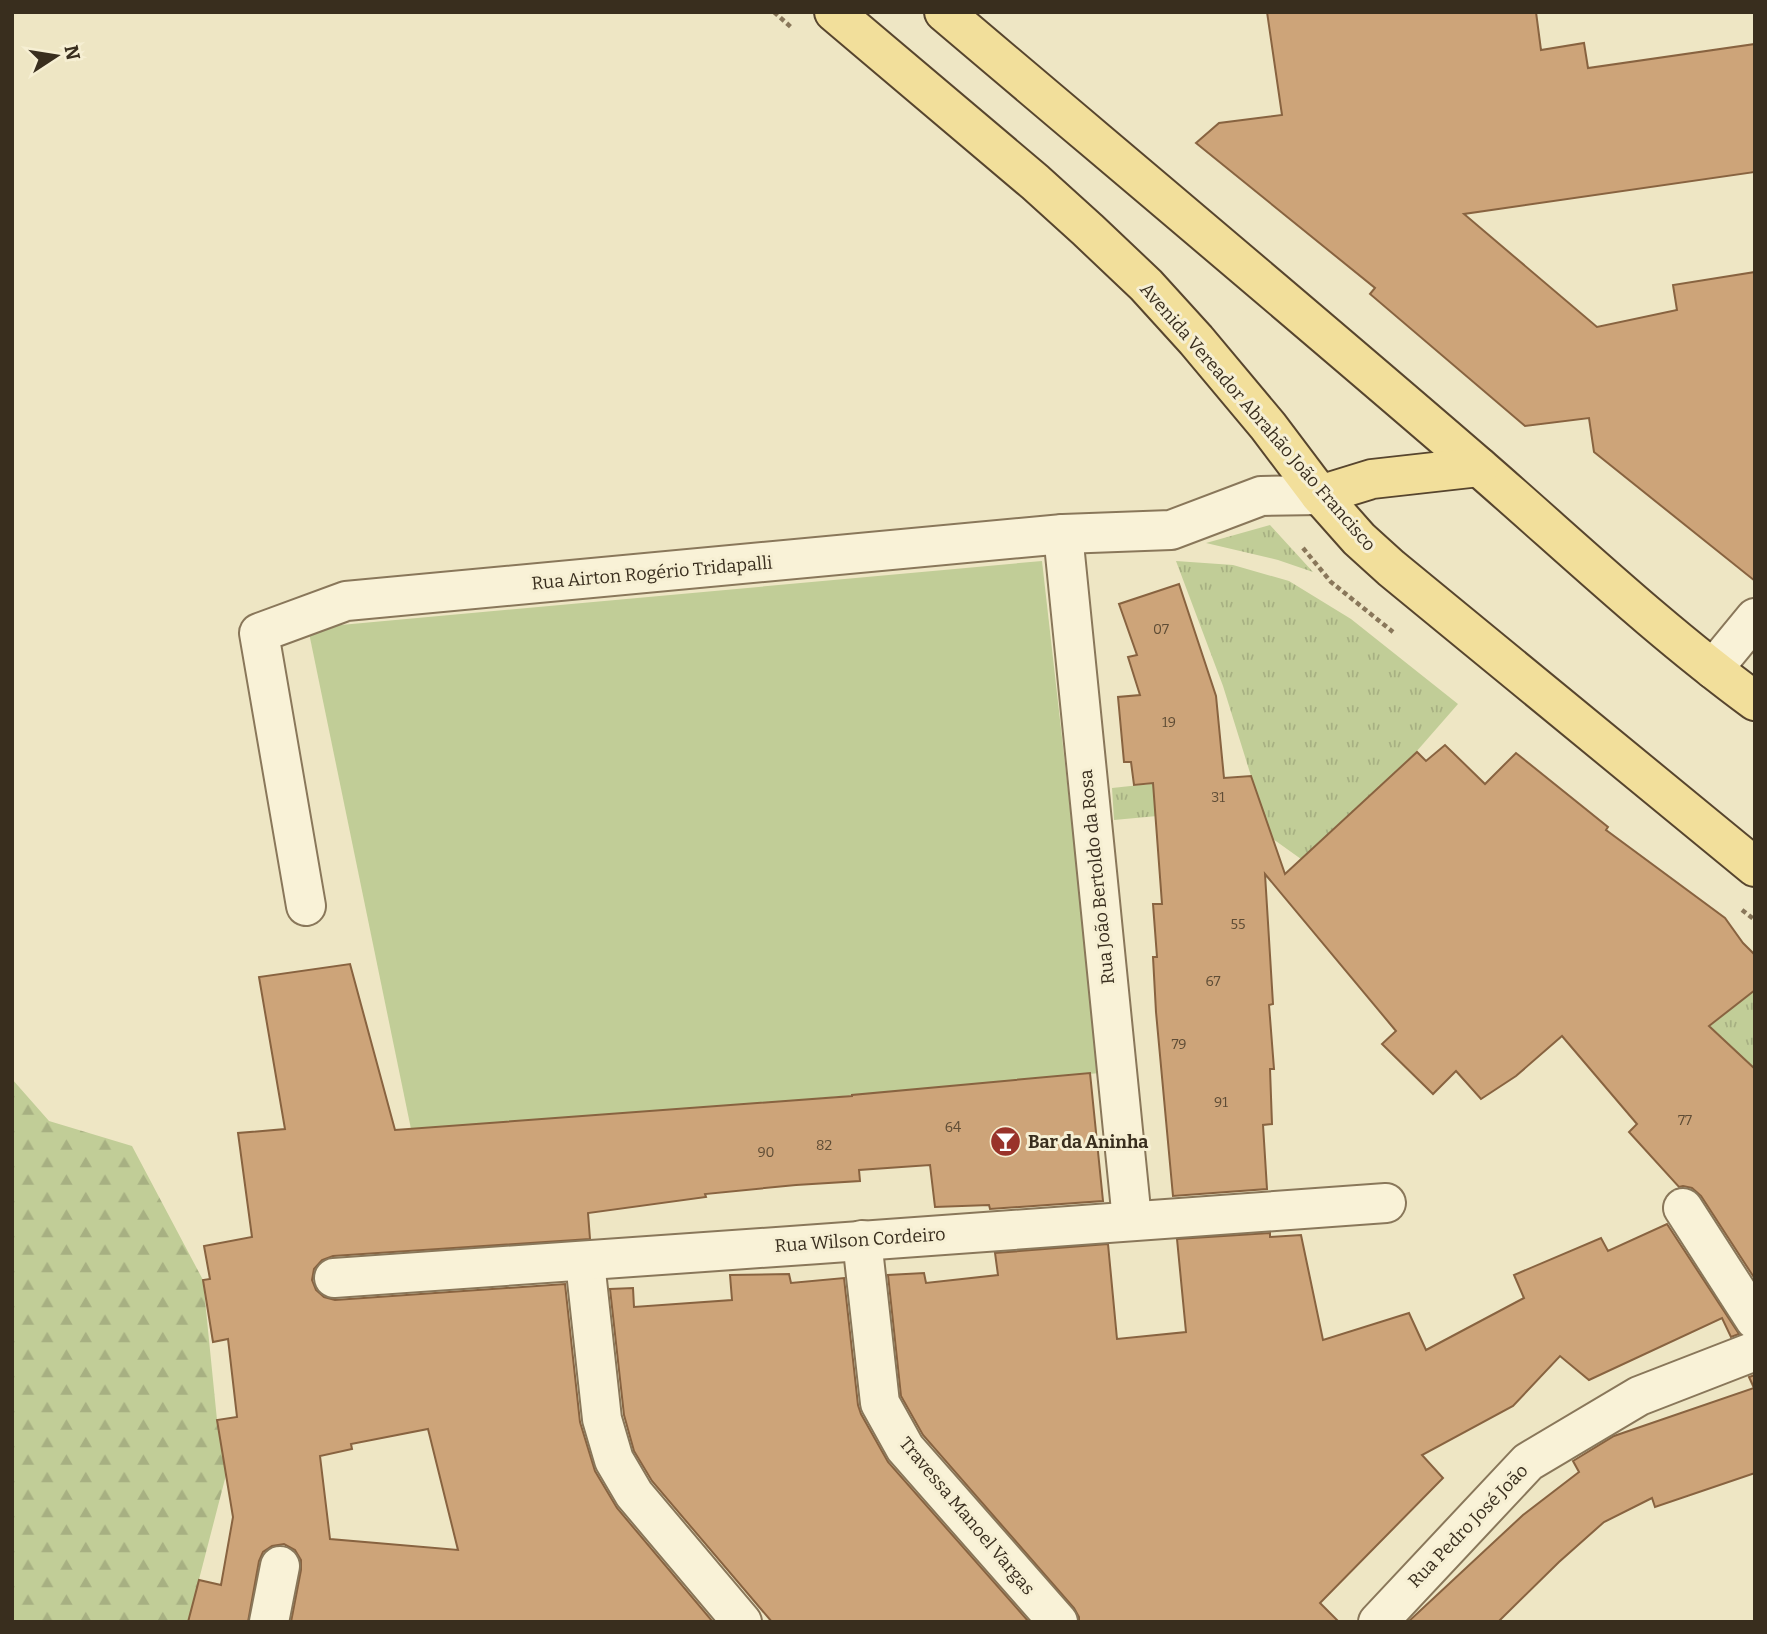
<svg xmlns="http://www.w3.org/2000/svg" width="1767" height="1634" viewBox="0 0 1767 1634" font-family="Bitter,serif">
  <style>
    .grass { fill: url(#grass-tufts) }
    .forest { fill: url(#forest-firs) }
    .pitch { fill: #c1cd97 }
    .building { fill: #cda479; stroke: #886340; stroke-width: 2; fill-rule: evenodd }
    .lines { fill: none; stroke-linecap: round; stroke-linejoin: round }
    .minor-casing { stroke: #89775a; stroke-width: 42 }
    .major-casing { stroke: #57452e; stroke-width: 42 }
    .path { stroke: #89775a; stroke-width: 4.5; stroke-dasharray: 5 3.5; stroke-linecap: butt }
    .minor { stroke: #f9f2d7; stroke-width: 38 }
    .major { stroke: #f2df9b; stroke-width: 38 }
    .labels { text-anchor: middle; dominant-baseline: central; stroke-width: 6; stroke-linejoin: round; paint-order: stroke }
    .number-label { font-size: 14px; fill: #5e4c35 }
    .street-label { font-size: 18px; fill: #392e1e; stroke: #f6efd3 }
    .poi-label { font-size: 18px; font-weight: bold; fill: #392e1e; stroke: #f6efd3; text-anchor: start }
  </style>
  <defs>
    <pattern id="grass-tufts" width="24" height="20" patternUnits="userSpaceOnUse" patternTransform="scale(1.75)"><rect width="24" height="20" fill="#c1cd97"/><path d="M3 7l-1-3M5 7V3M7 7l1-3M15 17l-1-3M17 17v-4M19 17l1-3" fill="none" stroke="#a7b082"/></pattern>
    <pattern id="forest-firs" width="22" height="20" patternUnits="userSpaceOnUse" patternTransform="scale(1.75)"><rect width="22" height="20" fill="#c1cd97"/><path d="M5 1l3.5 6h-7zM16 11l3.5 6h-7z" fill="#a7b082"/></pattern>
  </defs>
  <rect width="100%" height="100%" fill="#eee6c4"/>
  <g class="grass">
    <path d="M1270,525L1313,572L1278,560L1206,543Z"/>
    <path d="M1176,561L1233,565L1289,581L1351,619L1458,704L1416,752L1301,859L1273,839L1251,776L1223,686Z"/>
    <path d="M1177,781L1179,814L1114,820L1112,788Z"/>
    <path d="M1755,990V1069L1710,1026Z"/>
  </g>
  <path class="forest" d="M12,1079L49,1121L132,1146L203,1280L217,1420L226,1475L188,1622H12Z"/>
  <path class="pitch" d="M1042,561L1100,1073L787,1101L411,1129L308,628Z"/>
  <g class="building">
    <path d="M1267,12H1536L1541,50L1584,43L1588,68L1755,44V172L1464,214L1597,327L1677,310L1673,285L1755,272V581L1594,452L1589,418L1525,426L1370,294L1375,288L1196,143L1219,123L1282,115Z"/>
    <path d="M1179,584L1216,696L1224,778L1251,776L1285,874L1417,752L1426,761L1445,745L1485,784L1516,753L1608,827L1606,830L1725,918L1743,943L1755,955V990L1709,1026L1755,1069V1279L1701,1196L1692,1188L1683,1186L1679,1187L1629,1132L1637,1124L1562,1036L1516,1076L1481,1099L1456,1071L1433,1094L1382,1044L1396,1031L1265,874L1273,1004L1269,1005L1274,1069H1270L1272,1124L1263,1125L1267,1189L1173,1196L1156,1012L1153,957H1157L1153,904H1162L1153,783L1134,785L1131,762H1124L1118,697L1140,695L1128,657L1137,655L1119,604Z"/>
    <path d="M350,964L395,1130L852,1096V1095L1090,1073L1103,1201L990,1209L989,1205L935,1207L930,1165L859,1170L860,1181L796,1185L705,1194L706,1197L588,1213L590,1239L333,1256L322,1260L314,1269L312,1280L316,1290L324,1297L335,1300L565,1284L580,1422L595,1471L617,1508L713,1622H291L301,1570V1560L295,1550L284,1544L272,1546L263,1552L259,1561L248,1622H188L199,1580L221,1585L233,1517L217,1420L237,1417L228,1339L213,1342L203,1280L210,1279L204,1246L252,1237L238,1133L285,1129L259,977ZM428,1429L458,1550L330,1539L320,1456L352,1449L351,1444Z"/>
    <path d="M1667,1224L1739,1334L1731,1337L1722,1318L1589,1380L1560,1356L1513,1406L1422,1455L1443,1478L1320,1603L1339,1622H1079V1617L1074,1608L923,1435L901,1396L888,1275L924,1273L926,1283L998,1275L995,1253L1108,1244L1117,1339L1186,1332L1177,1239L1270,1233V1237L1301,1235L1323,1340L1409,1313L1426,1350L1524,1298L1514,1275L1601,1238L1608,1251Z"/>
    <path d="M789,1274L791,1283L844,1278L858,1405L861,1414L888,1462L1029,1622H772L652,1481L634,1451L624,1415L610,1289L633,1288L634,1307L732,1300L730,1275Z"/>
    <path d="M1755,1375V1473L1655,1507L1652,1498L1604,1522L1559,1562L1498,1622H1408L1523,1515L1579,1472L1573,1461L1614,1436L1754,1388L1749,1377Z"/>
  </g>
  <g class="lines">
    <defs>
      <g id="minor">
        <path d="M1063,534L1132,1220"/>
        <path d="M1713,669L1755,618"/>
        <path d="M306,906L259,633L346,601L1063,534L1171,530L1261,496L1320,495"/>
        <path d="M1683,1208L1755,1320"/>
        <path d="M862,1240L880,1403L905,1448L1058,1622"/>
        <path d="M585,1262L602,1419L614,1460L634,1494L742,1622"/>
        <path d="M334,1278C685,1256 1035,1226 1386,1203"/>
        <path d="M269,1622L280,1566"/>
        <path d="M1378,1622L1528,1462L1639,1396L1755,1351"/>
      </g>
      <g id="major">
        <path d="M834,12L1035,182L1088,230L1146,285L1196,340L1268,426L1320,495L1359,539L1391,568L1755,867"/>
        <path d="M944,12C1122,163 1301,313 1478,466C1569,545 1657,629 1755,701"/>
        <path d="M1320,495L1372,479L1479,467"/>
      </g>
    </defs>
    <use href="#minor" class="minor-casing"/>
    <use href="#major" class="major-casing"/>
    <g class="path">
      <path d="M774,12L792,28"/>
      <path d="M1303,548L1331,582L1393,632"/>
      <path d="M1742,910L1755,920"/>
    </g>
    <use href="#minor" class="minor"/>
    <use href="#major" class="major"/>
  </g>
  <defs>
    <symbol id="bar-disc" viewBox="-11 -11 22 22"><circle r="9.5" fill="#99332a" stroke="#f6efd3"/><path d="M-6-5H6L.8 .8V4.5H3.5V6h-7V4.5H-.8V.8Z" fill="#fff"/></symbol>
  </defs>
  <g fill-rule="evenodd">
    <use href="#bar-disc" x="988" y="1124" width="35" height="35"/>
  </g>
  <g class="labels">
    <g class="number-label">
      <text x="1161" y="629">07</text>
      <text x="1169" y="722">19</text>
      <text x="1218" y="797">31</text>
      <text x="1238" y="924">55</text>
      <text x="1213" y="981">67</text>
      <text x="1179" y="1044">79</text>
      <text x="1221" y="1102">91</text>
      <text x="1685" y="1120">77</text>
      <text x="953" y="1127">64</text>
      <text x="824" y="1145">82</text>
      <text x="766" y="1152">90</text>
    </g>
    <g class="street-label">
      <text transform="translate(1258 417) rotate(49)">Avenida Vereador Abrahão João Francisco</text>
      <text transform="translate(652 573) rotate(-5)">Rua Airton Rogério Tridapalli</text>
      <text transform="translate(1097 877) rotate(-96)">Rua João Bertoldo da Rosa</text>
      <text transform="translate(860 1240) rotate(-4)">Rua Wilson Cordeiro</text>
      <text transform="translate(967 1516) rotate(50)">Travessa Manoel Vargas</text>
      <text transform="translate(1468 1526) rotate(-46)">Rua Pedro José João</text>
    </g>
    <g class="poi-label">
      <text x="1028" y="1142">Bar da Aninha</text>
    </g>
  </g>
  <rect width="1767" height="1634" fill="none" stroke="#392e1e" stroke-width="28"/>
  <g transform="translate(56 56) rotate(78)" stroke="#f6efd3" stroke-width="5" paint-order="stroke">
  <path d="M0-5L12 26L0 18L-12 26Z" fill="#392e1e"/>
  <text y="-10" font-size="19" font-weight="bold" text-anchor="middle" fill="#392e1e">N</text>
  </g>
</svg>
